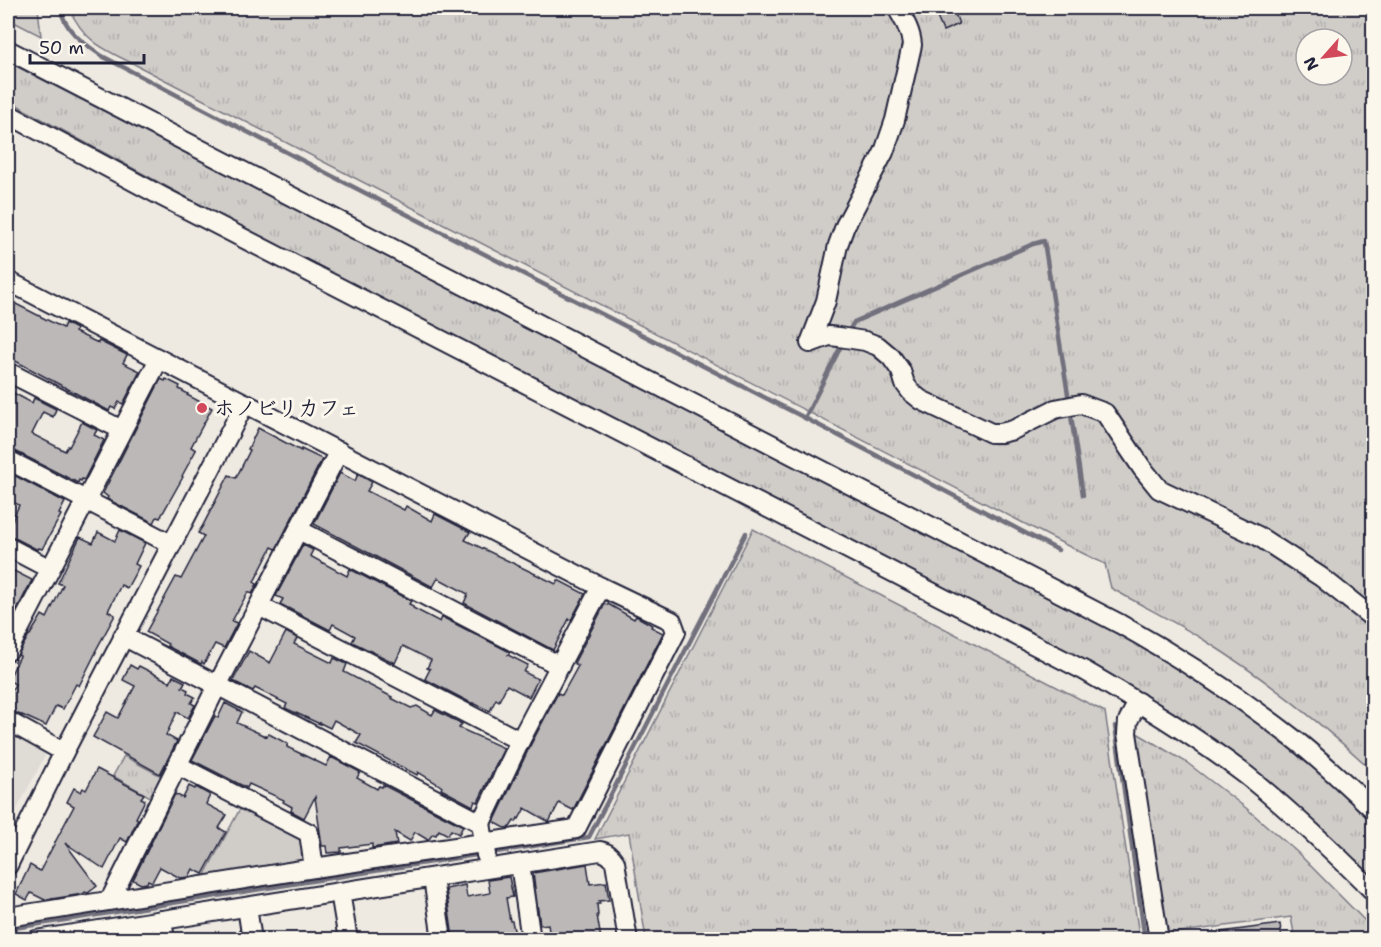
<svg xmlns="http://www.w3.org/2000/svg" width="1381" height="947" viewBox="0 0 1381 947" font-family="'Shantell Sans','Klee One',sans-serif">
  <style>
    .built { fill: #dfdbd5 }
    .grass { fill: url(#grass-tufts); stroke: #797882; stroke-width: 1.5; fill-rule: evenodd }
    .park { fill: #d0cdc9; stroke: #797882; stroke-width: 1.5 }
    .lines { fill: none; stroke-linecap: round; stroke-linejoin: round }
    .stream { stroke: #716f7c; stroke-width: 4.5 }
    .building { fill: #bcb8b8; stroke: #22223b; stroke-width: 1.5 }
    .minor-casing { stroke: #22223b; stroke-width: 22 }
    .minor { stroke: #fbf7ec; stroke-width: 18 }
    .poi-dot { fill: #d1495b; stroke: #fbf7ec; stroke-width: 2 }
    .labels { text-anchor: middle; dominant-baseline: central; stroke-width: 6; stroke-linejoin: round; paint-order: stroke }
    .poi-label { font-size: 21px; font-weight: bold; fill: #22223b; stroke: #fbf7ec; text-anchor: start }
  </style>
  <defs>
    <pattern id="grass-tufts" width="24" height="20" patternUnits="userSpaceOnUse" patternTransform="scale(1.5)"><rect width="24" height="20" fill="#d0cdc9"/><path d="M3 7l-1-3M5 7V3M7 7l1-3M15 17l-1-3M17 17v-4M19 17l1-3" fill="none" stroke="#b2b0ae"/></pattern>
  </defs>
  <rect width="100%" height="100%" fill="#eeeae2"/>
  <filter id="ink" filterUnits="userSpaceOnUse"><feTurbulence type="fractalNoise" baseFrequency=".0167" numOctaves="2"/><feDisplacementMap in="SourceGraphic" scale="12" xChannelSelector="R" yChannelSelector="G"/><feConvolveMatrix kernelMatrix="1 2 1 2 8 2 1 2 1" color-interpolation-filters="sRGB"/></filter>
  <g filter="url(#ink)">
    <path class="built" d="M8,731L47,752L8,826Z"/>
    <g class="grass">
      <path d="M69,8H1373V771C1322,724 1266,679 1207,642C1176,622 1142,606 1111,588L1105,564L1066,545L136,65C105,50 84,42 69,8ZM1306,39H1342V75H1306Z"/>
      <path d="M8,62L758,446L1130,639L1204,685L1266,728L1323,776L1373,823V880L1329,835L1280,791L1230,752L1177,716L1116,679L879,554L247,230L25,110L8,99Z"/>
      <path d="M753,529L1105,712L1139,935L1112,940L646,939L629,833L595,839Z"/>
      <path d="M1132,730L1186,762L1246,808L1297,852L1369,925L1373,930V939H1295L1291,917L1166,934Z"/>
      <path d="M124,756L163,777L152,798L113,776Z"/>
    </g>
    <g class="park">
      <path d="M8,8H38L41,36L8,19Z"/>
      <path d="M241,807L303,838L307,856L302,862L203,878Z"/>
    </g>
    <g class="lines">
      <g class="stream">
        <path d="M60,8C66,32 82,42 102,56L332,176L801,416L1058,550"/>
        <path d="M850,329L854,322L1033,244L1044,241L1069,401"/>
        <path d="M1070,409L1083,495"/>
        <path d="M805,418L841,346"/>
        <path d="M1115,726L1145,940"/>
        <path d="M490,853L589,837L746,533"/>
        <path d="M8,929L482,854"/>
      </g>
    </g>
    <g class="building">
      <path d="M933,8H953L959,24L943,31Z"/>
      <path d="M8,300L63,328L65,323L76,329L75,332L98,343L99,341L127,355L123,363L140,371L123,404L119,402L115,409L111,407L109,411L8,357Z"/>
      <path d="M161,379L165,381L166,379L180,386L179,389L188,394L187,395L212,408L191,447L196,450L182,476L183,477L160,518L157,517L154,523L107,499L108,497L103,493Z"/>
      <path d="M8,390L32,403L34,398L56,409L53,417L43,412L32,434L65,451L68,446L69,447L82,422L97,430L94,435L104,440L84,480L82,479L81,481L79,480L78,483L13,450L8,449Z"/>
      <path d="M258,428L301,451V449L322,459L276,549L272,547L254,582L257,584L252,594L248,592L232,621L237,623L224,648L215,644L204,664L202,662L201,664L167,646L168,644L146,632L176,577L181,579L204,536L198,533L202,527L229,475L236,478L250,450L248,449Z"/>
      <path d="M8,472L65,502L59,514L61,515L42,549L39,548L38,550L13,537L8,536V530L19,505L8,499Z"/>
      <path d="M340,473L355,481L358,474L372,482L367,491L404,510L406,506L432,521L435,514L470,532L465,540L556,584L558,580L585,594L571,620L569,619L553,650L464,603L468,594L438,578L433,587L314,524Z"/>
      <path d="M120,530L145,543L135,564L139,566L127,588L121,585L108,611L115,615L95,652H96L79,686L76,684L63,709L56,706L46,726L22,715V716L13,711L8,710V699L15,684L8,680L20,656L18,655L29,635H30L42,615L47,618L63,585L58,583L80,537L93,543L98,532L115,541Z"/>
      <path d="M303,545L313,550L310,556L347,576L350,569L411,601L409,604L413,606V608L440,622L442,617L510,652L508,655L528,665L524,672L538,679L529,697L507,685L499,701L496,699L490,711L473,703V704L425,679L430,669L427,668L431,660L403,646L395,663L352,642L355,636L333,624L330,630L280,604L283,599L276,596Z"/>
      <path d="M8,568L32,580L8,627Z"/>
      <path d="M605,604L607,605L608,604L634,619L636,616L652,625L651,627L663,633L573,810L559,803L549,822L525,808L519,819L518,818L516,822L514,821L510,827L505,828L494,822L530,746L558,693L562,695L578,666L574,663Z"/>
      <path d="M286,632L297,638L294,644L332,663L334,658L347,664L344,672L392,697L391,698L411,708L417,706L432,715L435,710L462,724L459,728L504,748L478,802L475,801L473,806L441,789L442,787L438,784L418,772L417,775L356,743L361,735L334,720L330,728L320,723V724L285,708L287,704L255,688L253,691L233,681L249,651L270,663Z"/>
      <path d="M130,665L137,669L139,666L170,682L173,676L185,682L182,687L188,690L187,693L195,697L191,703L195,705L188,718L177,712L166,735L177,741L160,774L93,737L107,712L118,718L135,686L123,680Z"/>
      <path d="M225,703L242,712L237,723L265,736V735L267,736L269,734L288,744L287,747L326,766L331,757L360,772L357,778L377,789L379,786L382,787L383,785L463,826L459,834L451,830L448,835L439,830L436,835L433,834L428,840L415,832L410,841L395,832L397,844L372,848V844L341,848V852L327,853L326,846H322L315,797L304,818L291,811L292,807L283,802L284,800L249,784L247,788L192,760L215,716L218,718Z"/>
      <path d="M97,769L144,794L141,798L145,800L136,818L138,819L127,842L120,838L104,869L65,843L97,886L88,893L85,892L83,894L45,900L31,893L27,900L16,894L30,865L40,871L74,806L67,802L74,788L81,792L83,788L86,790Z"/>
      <path d="M189,786L195,789L196,787L210,795L206,804L227,815L219,828L226,832L203,874L193,869L189,877L180,878L160,867L152,882L148,880L147,883L141,884L133,880L175,794L183,798Z"/>
      <path d="M587,864L590,884L606,882L609,900L599,901L600,904H597L598,915H597L601,939H582V937L563,939H550L548,924L540,925L533,873Z"/>
      <path d="M509,877L513,897L506,898L510,921H512L516,939H479L478,934L453,938L446,889L465,885L467,897L490,893L488,880Z"/>
      <path d="M1280,924L1282,939H1221V932Z"/>
    </g>
    <g class="lines">
      <defs>
        <g id="minor">
          <path d="M897,8C904,20 911,31 912,45L895,120L884,152L845,226L838,245L826,301L810,343L829,336L839,337L865,341L878,346L891,357L901,371L905,384L911,392L921,400L991,433H1001L1013,430L1055,409L1081,404L1105,413L1142,468L1159,489L1258,536L1321,577L1374,619"/>
          <path d="M8,50L1120,624C1181,658 1239,696 1294,739C1322,761 1348,786 1374,810"/>
          <path d="M8,114L163,197L1085,671C1140,703 1195,736 1246,775C1291,811 1333,851 1374,892"/>
          <path d="M8,281L601,587L672,621L676,632L576,829L314,868L8,917"/>
          <path d="M8,372L122,430"/>
          <path d="M8,460L171,544"/>
          <path d="M299,530L560,666"/>
          <path d="M8,547L50,569"/>
          <path d="M259,606L520,741"/>
          <path d="M123,636L481,823L486,855"/>
          <path d="M8,651L159,359"/>
          <path d="M1138,702L1128,721L1127,733L1159,940"/>
          <path d="M8,721L64,752"/>
          <path d="M179,766L309,833L314,868"/>
          <path d="M481,823L520,741L601,587"/>
          <path d="M520,864L531,940"/>
          <path d="M8,865L64,752L245,403"/>
          <path d="M433,878L442,940"/>
          <path d="M340,892L348,940"/>
          <path d="M110,900L217,686L339,451"/>
          <path d="M247,907L252,940"/>
          <path d="M162,920L165,940"/>
          <path d="M36,940L600,851C608,853 611,856 615,862L628,940"/>
        </g>
      </defs>
      <use href="#minor" class="minor-casing"/>
      <use href="#minor" class="minor"/>
    </g>
  </g>
  <circle class="poi-dot" cx="202" cy="408" r="6"/>
  <g class="labels">
    <g class="poi-label">
      <text x="214" y="408">ホノビリカフェ</text>
    </g>
  </g>
  <rect width="1381" height="947" fill="none" stroke="#fbf7ec" stroke-width="30"/>
  <rect x="15" y="15" width="1351" height="917" fill="none" stroke="#22223b" stroke-width="2" filter="url(#ink)"/>
  <g transform="translate(1324 57) rotate(242)"><circle r="28" fill="#fbf7ec" stroke="#a4a2a5" stroke-width="1.5"/>
  <path d="M0-4.5L10 22L0 15L-10 22Z" fill="#d1495b"/>
  <text y="-9" font-size="16" font-weight="bold" text-anchor="middle" fill="#22223b">N</text>
  </g>
  <path d="M30 54v9h114v-9" fill="none" stroke="#22223b" stroke-width="3"/>
  <text x="39" y="54" font-size="18" fill="#22223b" stroke="#fbf7ec" stroke-width="4.5" paint-order="stroke">50 m</text>
</svg>
